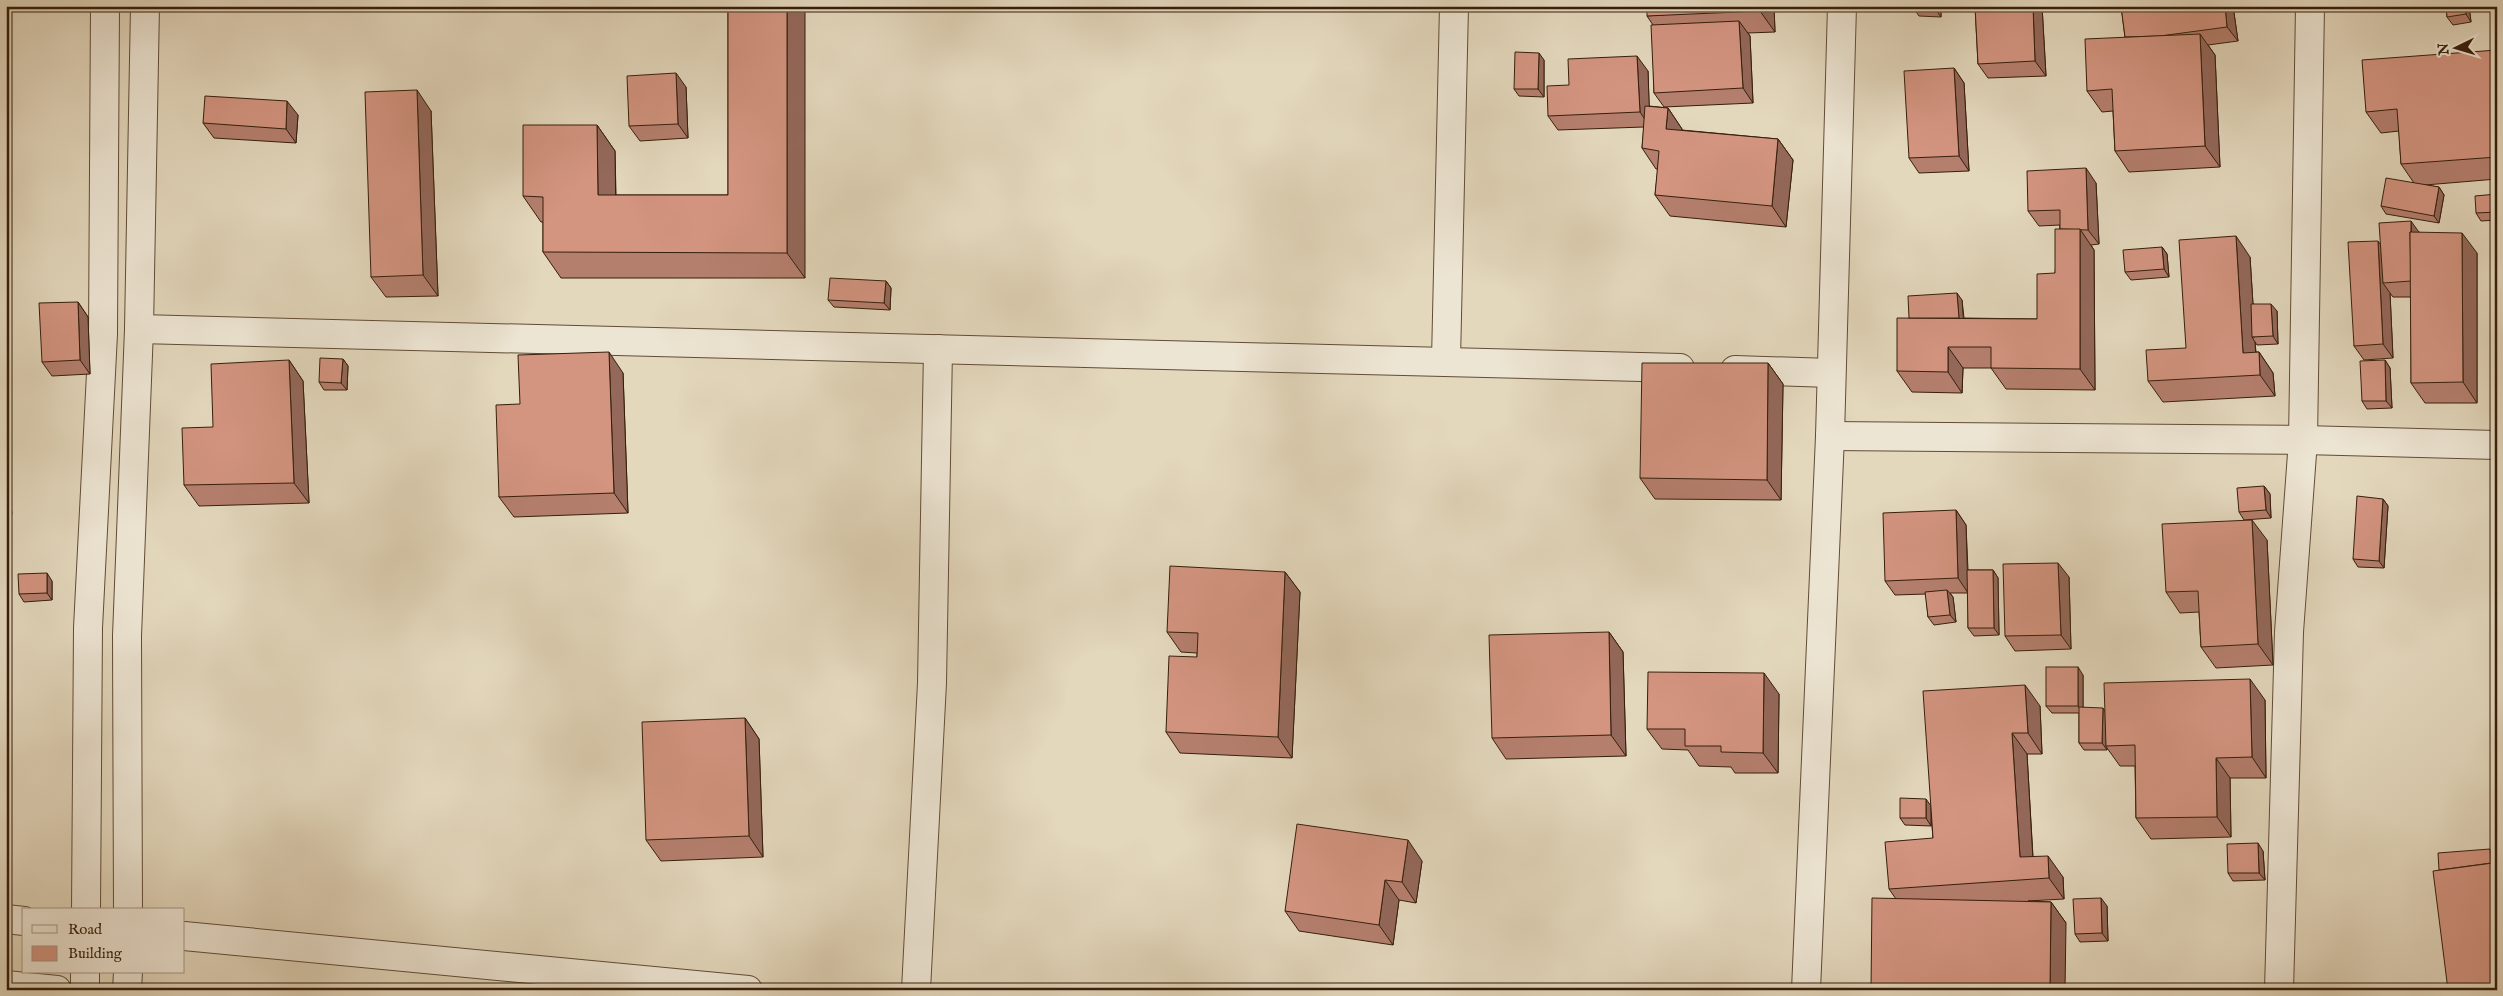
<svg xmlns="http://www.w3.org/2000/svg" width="2503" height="996" viewBox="0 0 2503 996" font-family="'IM FELL English',serif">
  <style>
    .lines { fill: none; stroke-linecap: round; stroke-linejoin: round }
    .minor-casing { stroke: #614c37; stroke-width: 30 }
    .tertiary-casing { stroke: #614c37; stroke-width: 30 }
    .minor { stroke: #ede5d3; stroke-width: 28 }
    .tertiary { stroke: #ede5d3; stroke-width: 28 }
    .wall { fill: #b57f6e; stroke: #361e0b }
    .shaded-wall { fill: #94685a; stroke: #361e0b }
    .building { fill: #d39480; stroke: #361e0b }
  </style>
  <rect width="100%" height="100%" fill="#e3d7bc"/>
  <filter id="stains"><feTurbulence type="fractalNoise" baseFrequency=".004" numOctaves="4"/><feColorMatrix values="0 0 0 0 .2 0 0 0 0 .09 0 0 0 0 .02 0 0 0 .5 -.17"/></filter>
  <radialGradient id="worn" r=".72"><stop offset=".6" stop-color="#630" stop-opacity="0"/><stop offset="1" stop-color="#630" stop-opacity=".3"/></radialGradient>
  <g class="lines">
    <defs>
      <g id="minor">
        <path d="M139,329C653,343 1167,351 1680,368"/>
        <path d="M1446,360L1454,6"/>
        <path d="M1735,370L1831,373"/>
        <path d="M1830,436L2303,440L2497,445"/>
        <path d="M916,990L932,683L938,349"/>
        <path d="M1806,990L1830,436L1842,6"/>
        <path d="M2279,990L2289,632L2303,440L2310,6"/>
      </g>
      <g id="tertiary">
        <path d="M86,910L88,628L103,334L105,6"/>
        <path d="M128,910L127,636L139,329L145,6"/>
        <path d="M6,919L24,921"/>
        <path d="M184,936L748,990"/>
        <path d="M6,985L57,990"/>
        <path d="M85,990V972"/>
        <path d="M127,990L128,972"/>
      </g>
    </defs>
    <use href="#minor" class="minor-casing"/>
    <use href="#tertiary" class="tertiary-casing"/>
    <use href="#minor" class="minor"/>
    <use href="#tertiary" class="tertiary"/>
  </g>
  <g class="wall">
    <path d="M728,6L805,278H561L543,252V222H541L523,196L597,125L615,151L616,195H728Z"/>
    <path d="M1774,6L1775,32L1748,33L1750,36L1753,103L1664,107L1654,93L1653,25L1647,16Z"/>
    <path d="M1912,6H1941V17L1919,16Z"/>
    <path d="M1975,6H2042L2046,76L1988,78L1978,64Z"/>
    <path d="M2121,6H2233L2238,41L2208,45L2215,55L2220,167L2129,172L2115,151L2113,111L2102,112L2087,91L2125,37Z"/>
    <path d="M2446,6H2469L2471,22L2453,25L2447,17Z"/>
    <path d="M2497,50V179L2425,185L2439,187L2444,195L2439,223L2386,214L2381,206L2414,183L2401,164L2399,131L2381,133L2366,112Z"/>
    <path d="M1544,60V97L1519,96L1514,89Z"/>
    <path d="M1954,68L1964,83L1969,171L1919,173L1909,158Z"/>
    <path d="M1648,71L1649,106L1668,108L1682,129V130L1778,139L1793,160L1786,227L1670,216L1655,195L1658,169H1656L1642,148L1644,127L1558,130L1548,116L1569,85Z"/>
    <path d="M686,87L688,138L640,141L629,126Z"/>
    <path d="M431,111L438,296L386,297L371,277Z"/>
    <path d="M298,115L296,143L214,138L203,123Z"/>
    <path d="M2096,183L2099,244L2091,245L2094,250L2095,390L2006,389L1991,368H1963L1962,393L1912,392L1897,371L1909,318L1962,300L1964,318L2037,319L2055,273L2060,225L2039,226L2028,211Z"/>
    <path d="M2497,194V220L2481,221L2476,213Z"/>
    <path d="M2419,232L2477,253V403H2425L2411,383V297H2393L2390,293L2393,358L2364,360L2354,346L2380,244Z"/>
    <path d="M2162,247L2167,254L2169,277L2131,280L2125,272Z"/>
    <path d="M2250,257L2253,304L2277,311L2278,344L2257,345L2255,342L2256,352H2259L2273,373L2275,396L2163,402L2148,381L2186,348Z"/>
    <path d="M886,281L891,288L890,310L834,307L828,300Z"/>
    <path d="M78,302L88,317L90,374L52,376L42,362Z"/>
    <path d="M343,359L348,366L347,390H324L319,382Z"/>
    <path d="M289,360L303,381L309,503L199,506L184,485L213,427Z"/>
    <path d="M2385,360L2390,368L2392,408L2367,409L2362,401Z"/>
    <path d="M1768,363L1783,384L1781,500L1655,499L1640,478Z"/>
    <path d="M623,373L628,513L514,517L499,497L520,404Z"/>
    <path d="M6,465L12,514L6,515Z"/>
    <path d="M2264,486L2270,494L2271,518L2244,520L2239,512Z"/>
    <path d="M2383,499L2388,506L2384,568L2358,567L2353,559Z"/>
    <path d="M1956,510L1966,525L1968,570H1993L1998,578L1999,635L1974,636L1968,628V593H1950L1953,597L1956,622L1934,625L1928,617L1926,594L1895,595L1885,581Z"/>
    <path d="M2267,540L2273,665L2216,668L2201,647L2199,612L2180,613L2166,592Z"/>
    <path d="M1285,572L1300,592L1292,758L1180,753L1166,732L1197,657V653L1181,652L1167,632Z"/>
    <path d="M2069,577L2071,649L2015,651L2005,636Z"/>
    <path d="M52,581V600L24,602L19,594Z"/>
    <path d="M1609,632L1623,652L1626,756L1506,759L1492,738Z"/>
    <path d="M2083,675V708L2105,711L2265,700L2266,778H2230L2231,837L2151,839L2136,818L2135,766H2120L2107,748V750H2084L2079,743V713H2052L2046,706Z"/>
    <path d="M1779,694L1778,773H1735L1731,767L1699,766L1688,750L1662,749L1647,729Z"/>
    <path d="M2040,706L2042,754H2027L2033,857L2063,877L2064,899L2028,901L2051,902L2066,923L1896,899L1889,889L1933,838L1931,813V826L1905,825L1900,818L1931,806Z"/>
    <path d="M745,718L759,739L763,857L661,861L646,840Z"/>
    <path d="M2263,851L2265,880L2233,881L2228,873Z"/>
    <path d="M1422,861L1416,903L1399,900L1393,945L1299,931L1285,911Z"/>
    <path d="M2107,906L2108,941L2080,942L2075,934Z"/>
  </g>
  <g class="shaded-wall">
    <path d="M6,6H8V17L6,15Z"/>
    <path d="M787,6H805V278L787,253Z"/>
    <path d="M1760,6H1774L1775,32L1760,11Z"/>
    <path d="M1933,6H1941V17Z"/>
    <path d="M2033,6H2042L2046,76L2035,61Z"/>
    <path d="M2225,6H2233L2238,41L2227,27Z"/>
    <path d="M2465,6H2469L2471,22L2466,14Z"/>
    <path d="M1739,21L1750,36L1753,103L1743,88Z"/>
    <path d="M2200,34L2215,55L2220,167L2205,146Z"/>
    <path d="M6,35L7,36L8,67L6,64Z"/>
    <path d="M1539,53L1544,60V97L1538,89Z"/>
    <path d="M1637,56L1648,71L1650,127L1640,112Z"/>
    <path d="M1954,68L1964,83L1969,171L1959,156Z"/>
    <path d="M676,73L686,87L688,138L678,124Z"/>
    <path d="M417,90L431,111L438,296L423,275Z"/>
    <path d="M287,101L298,115L296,143L286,129Z"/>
    <path d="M1668,108L1682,129L1680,149L1666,129Z"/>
    <path d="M597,125L615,151L616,221L598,195Z"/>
    <path d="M1778,139L1793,160L1786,227L1772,206Z"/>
    <path d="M2086,168L2096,183L2099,244L2088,230Z"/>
    <path d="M2439,187L2444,195L2439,223L2434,216Z"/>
    <path d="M2411,221L2421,235L2414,281Z"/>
    <path d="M2080,229L2094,250L2095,390L2080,369Z"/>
    <path d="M2462,233L2477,253V403L2463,382Z"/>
    <path d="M2236,236L2250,257L2255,337H2252L2255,342L2257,374L2243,353Z"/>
    <path d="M2378,241L2388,255L2383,283L2390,293L2393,358L2383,344Z"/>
    <path d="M2162,247L2167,254L2169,277L2164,269Z"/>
    <path d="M6,268L9,321L6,317Z"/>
    <path d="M886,281L891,288L890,310L884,303Z"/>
    <path d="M1957,293L1962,300L1964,328L1959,321Z"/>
    <path d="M78,302L88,317L90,374L80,360Z"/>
    <path d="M2271,304L2277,311L2278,344L2273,336Z"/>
    <path d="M1948,347L1963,368L1962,393L1948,372Z"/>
    <path d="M609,352L623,373L628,513L614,493Z"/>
    <path d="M2259,352L2273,373L2275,396L2260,375Z"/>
    <path d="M343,359L348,366L347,390L341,383Z"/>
    <path d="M289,360L303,381L309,503L294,483Z"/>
    <path d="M2385,360L2390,368L2392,408L2386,401Z"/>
    <path d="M1768,363L1783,384L1781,500L1767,480Z"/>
    <path d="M6,465L12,514L7,507L6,500Z"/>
    <path d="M2264,486L2270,494L2271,518L2266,510Z"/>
    <path d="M2383,499L2388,506L2384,568L2379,561Z"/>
    <path d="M1956,510L1966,525L1968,593L1958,578Z"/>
    <path d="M2252,520L2267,540L2273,665L2258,644Z"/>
    <path d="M2058,563L2069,577L2071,649L2061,635Z"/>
    <path d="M1993,570L1998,578L1999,635L1994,628Z"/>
    <path d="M1285,572L1300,592L1292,758L1278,737Z"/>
    <path d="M47,573L52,581V600L47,593Z"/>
    <path d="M1947,590L1953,597L1956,622L1950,615Z"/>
    <path d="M1609,632L1623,652L1626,756L1611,735Z"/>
    <path d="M2078,667L2083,675V713L2078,706Z"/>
    <path d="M1764,673L1779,694L1778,773L1763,753Z"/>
    <path d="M2250,679L2265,700L2266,778L2252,757Z"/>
    <path d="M2025,685L2040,706L2042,754L2028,733Z"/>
    <path d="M2103,708L2108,716L2106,746L2107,748V750L2102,743Z"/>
    <path d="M745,718L759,739L763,857L749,836Z"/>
    <path d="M2012,733L2027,754L2034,878L2020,857Z"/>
    <path d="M2216,758L2230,778L2231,837L2217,817Z"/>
    <path d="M1926,799L1931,806V826L1926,818Z"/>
    <path d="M1408,840L1422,861L1416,903L1402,882Z"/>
    <path d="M2258,843L2263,851L2265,880L2259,873Z"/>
    <path d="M2490,849L2495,857L2497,869V895L2492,875Z"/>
    <path d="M2048,856L2063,877L2064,899L2049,878Z"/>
    <path d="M1385,880L1399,900L1393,945L1379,925Z"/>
    <path d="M2101,898L2107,906L2108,941L2102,933Z"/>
    <path d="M2051,902L2066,923L2065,990H2050Z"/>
  </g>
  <g class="building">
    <path d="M728,6H787V253L543,252V197L523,196V125H597L598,195H728Z"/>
    <path d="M1647,6H1760V11L1647,16Z"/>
    <path d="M1975,6H2033L2035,61L1978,64Z"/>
    <path d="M2121,6H2225L2227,27L2160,36L2125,37Z"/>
    <path d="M2446,6H2465L2466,14L2447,17Z"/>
    <path d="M1739,21L1743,88L1654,93L1651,25Z"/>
    <path d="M2200,34L2205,146L2115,151L2112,89L2087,91L2085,39Z"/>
    <path d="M2497,50V157L2401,164L2397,109L2366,112L2362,60Z"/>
    <path d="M1515,52L1539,53L1538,89H1514Z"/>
    <path d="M1637,56L1640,112L1548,116L1547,86L1569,85L1568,59Z"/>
    <path d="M1954,68L1959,156L1909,158L1904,71Z"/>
    <path d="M676,73L678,124L629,126L627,76Z"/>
    <path d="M417,90L423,275L371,277L365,92Z"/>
    <path d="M205,96L287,101L286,129L203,123Z"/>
    <path d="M1645,106L1668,108L1666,129L1778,139L1772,206L1655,195L1659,151L1642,148Z"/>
    <path d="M2086,168L2088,230L2060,229V210L2028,211L2027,171Z"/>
    <path d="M2386,178L2439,187L2434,216L2381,206Z"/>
    <path d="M2497,194V212L2476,213L2475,196Z"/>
    <path d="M2411,221V232H2410L2411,281L2383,283L2379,223Z"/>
    <path d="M2055,229H2080V369L1991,368V347H1948V372L1897,371V318L2037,319V274L2055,273Z"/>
    <path d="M2410,232L2462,233L2463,382L2411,383Z"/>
    <path d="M2236,236L2243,353L2259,352L2260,375L2148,381L2146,350L2186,348L2179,240Z"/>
    <path d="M2378,241L2383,344L2354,346L2348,242Z"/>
    <path d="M2162,247L2164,269L2125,272L2123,250Z"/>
    <path d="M830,278L886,281L884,303L828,300Z"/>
    <path d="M1957,293L1959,318H1909L1908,296Z"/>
    <path d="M78,302L80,360L42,362L39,303Z"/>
    <path d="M2251,304H2271L2273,336L2252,337Z"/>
    <path d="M609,352L614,493L499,497L496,405L520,404L518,355Z"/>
    <path d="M320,358L343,359L341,383L319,382Z"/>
    <path d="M289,360L294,483L184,485L182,428L213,427L211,364Z"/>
    <path d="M2385,360L2386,401H2362L2360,361Z"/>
    <path d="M1642,363H1768L1767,480L1640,478Z"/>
    <path d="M2264,486L2266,510L2239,512L2237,488Z"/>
    <path d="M2357,496L2383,499L2379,561L2353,559Z"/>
    <path d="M1956,510L1958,578L1885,581L1883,513Z"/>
    <path d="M2252,520L2258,644L2201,647L2198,591L2166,592L2162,524Z"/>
    <path d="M2058,563L2061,635L2005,636L2003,564Z"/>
    <path d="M1170,566L1285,572L1278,737L1166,732L1169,656L1197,657L1198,633L1167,632Z"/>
    <path d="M1967,570H1993L1994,628H1968Z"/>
    <path d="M47,573V593L19,594L18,574Z"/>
    <path d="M1947,590L1950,615L1928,617L1925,592Z"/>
    <path d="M1609,632L1611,735L1492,738L1489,635Z"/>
    <rect x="2046" y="667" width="32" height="39"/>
    <path d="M1648,672L1764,673L1763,753L1721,752V746H1685V729H1647Z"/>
    <path d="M2250,679L2252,757L2216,758L2217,817L2136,818L2135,745L2106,746L2104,683Z"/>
    <path d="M2025,685L2028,733H2012L2020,857L2048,856L2049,878L1889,889L1885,842L1933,838L1923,691Z"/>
    <path d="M2079,707L2103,708L2102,743H2079Z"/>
    <path d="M745,718L749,836L646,840L642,722Z"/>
    <path d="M1900,798L1926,799V818H1900Z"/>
    <path d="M1297,824L1408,840L1402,882L1385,880L1379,925L1285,911Z"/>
    <path d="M2258,843L2259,873H2228L2227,844Z"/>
    <path d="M2490,849L2491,863L2439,870L2438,853Z"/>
    <path d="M2493,863L2497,895V990H2448L2433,871Z"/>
    <path d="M1872,898L2051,902L2050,990H1871Z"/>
    <path d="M2101,898L2102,933L2075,934L2073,899Z"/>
  </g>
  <rect width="2503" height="996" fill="none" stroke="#e3d7bc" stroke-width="25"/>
  <rect x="8" y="8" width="2488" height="981" fill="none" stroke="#361e0b" stroke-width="2.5"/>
  <rect x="12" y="12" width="2478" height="971" fill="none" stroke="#361e0b"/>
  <rect x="22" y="908" width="162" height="65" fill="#ede5d3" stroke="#a49583"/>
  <rect x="32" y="925" width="25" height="8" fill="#ede5d3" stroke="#a49583"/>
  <text x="68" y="934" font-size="15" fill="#361e0b">Road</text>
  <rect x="32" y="946" width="25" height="15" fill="#d39480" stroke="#a49583"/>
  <text x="68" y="958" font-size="15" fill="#361e0b">Building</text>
  <g transform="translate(2456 48) rotate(265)" stroke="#ede5d3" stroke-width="4" paint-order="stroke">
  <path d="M0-4L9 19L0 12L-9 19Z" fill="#361e0b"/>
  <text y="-8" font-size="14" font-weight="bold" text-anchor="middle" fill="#361e0b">N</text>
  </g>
  <rect width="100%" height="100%" filter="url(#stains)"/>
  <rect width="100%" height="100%" fill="url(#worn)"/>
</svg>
